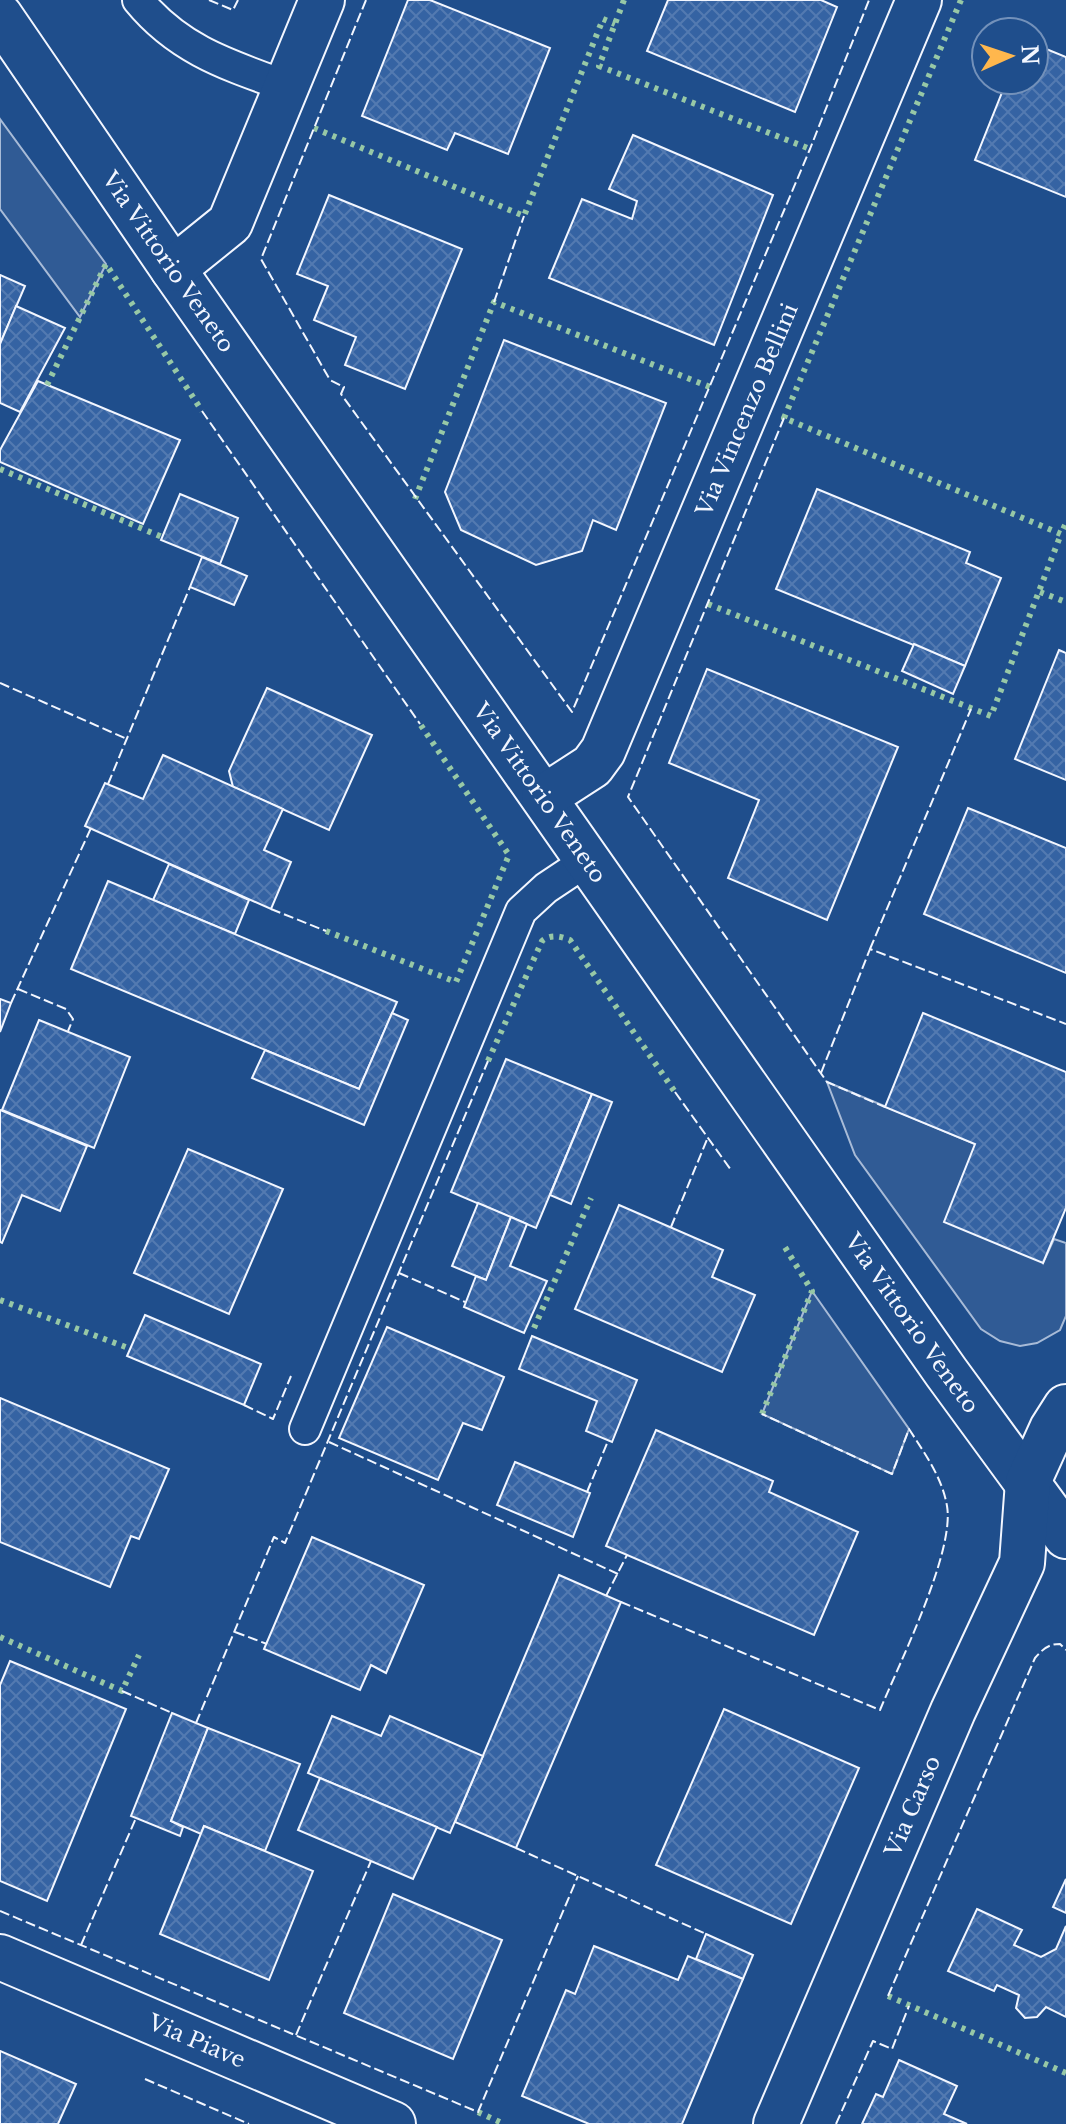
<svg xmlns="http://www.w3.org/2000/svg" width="1066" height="2124" viewBox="0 0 1066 2124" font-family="'Libre Baskerville',serif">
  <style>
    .parking { fill: #305b95; stroke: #a8bbd7; stroke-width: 2 }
    .building { fill: url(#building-cross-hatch); stroke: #f2f6ff; stroke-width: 2 }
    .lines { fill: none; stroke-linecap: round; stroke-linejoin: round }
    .lane-casing { stroke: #f2f6ff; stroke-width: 34 }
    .street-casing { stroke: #f2f6ff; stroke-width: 48 }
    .lane { stroke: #1f4e8c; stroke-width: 30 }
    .street { stroke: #1f4e8c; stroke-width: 44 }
    .hedge { stroke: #97c8a6; stroke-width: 6; stroke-dasharray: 4 6; stroke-linecap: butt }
    .fence { stroke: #f2f6ff; stroke-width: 2; stroke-dasharray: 10 4; stroke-linecap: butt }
    .labels { text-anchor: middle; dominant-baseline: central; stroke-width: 6; stroke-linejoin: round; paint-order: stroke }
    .street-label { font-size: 22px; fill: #f2f6ff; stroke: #1f4e8c }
  </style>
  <defs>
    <pattern id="building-cross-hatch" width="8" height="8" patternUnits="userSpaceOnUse" patternTransform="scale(2)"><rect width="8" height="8" fill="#3563a3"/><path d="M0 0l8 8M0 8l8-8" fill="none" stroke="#537ab1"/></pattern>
  </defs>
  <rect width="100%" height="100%" fill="#1f4e8c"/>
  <g class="parking">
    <path d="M0,119L106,264L80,317L0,209Z"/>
    <path d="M827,1082L975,1144L1043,1263L1054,1239L1066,1243V1316L1060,1330L1037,1343L1020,1346L1000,1341L981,1329L855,1155Z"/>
    <path d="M812,1291L909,1429L892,1474L762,1414Z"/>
  </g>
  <g class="building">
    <path d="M408,0H430L550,48L508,154L455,133L447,150L362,116Z"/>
    <path d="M668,0H821L837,7L795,112L647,51Z"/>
    <path d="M1034,44L1066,57V197L975,160L1007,80H1034Z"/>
    <path d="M633,135L773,195L714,345L549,278L582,199L632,219L637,201L609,189Z"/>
    <path d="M329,195L462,249L405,389L345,365L356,337L314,320L328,286L297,274Z"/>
    <path d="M0,275L25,286L0,344Z"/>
    <path d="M16,306L65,328L20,412L0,403V344Z"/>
    <path d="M504,340L666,403L616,530L593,520L582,551L536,565L461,530L445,492Z"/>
    <path d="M38,381L180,440L143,524L0,462V450Z"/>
    <path d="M817,489L970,552L966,563L1001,578L965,666L776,589Z"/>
    <path d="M180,494L238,518L220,564L161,540Z"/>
    <path d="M202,557L247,576L234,605L190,587Z"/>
    <path d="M914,644L965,666L953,694L902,671Z"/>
    <path d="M1059,650L1066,653V780L1015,759Z"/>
    <path d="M707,669L898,747L827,920L728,878L759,800L669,763Z"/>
    <path d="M267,688L372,735L329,830L233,787L229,771Z"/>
    <path d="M163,755L283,809L264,850L291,862L271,909L85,826L105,783L143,799Z"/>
    <path d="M968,808L1066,848V973L924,914Z"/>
    <path d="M169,864L249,900L235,934L153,900Z"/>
    <path d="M108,881L397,1002L359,1089L71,969Z"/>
    <path d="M0,999L11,1003L0,1032Z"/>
    <path d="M392,1013L408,1020L364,1125L252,1078L265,1050L359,1089Z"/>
    <path d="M923,1013L1066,1072V1208L1043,1263L944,1222L975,1144L885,1107Z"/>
    <path d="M39,1020L130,1057L94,1148L2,1110Z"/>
    <path d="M506,1059L592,1094L536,1228L451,1192Z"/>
    <path d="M592,1094L612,1102L571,1204L550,1195Z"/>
    <path d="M0,1110L87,1146L60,1211L22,1195L2,1243L0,1242Z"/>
    <path d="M188,1149L283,1189L229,1314L134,1273Z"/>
    <path d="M478,1203L511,1217L486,1280L452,1266Z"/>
    <path d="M619,1205L723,1250L712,1277L755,1295L722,1372L575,1309Z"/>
    <path d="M511,1217L527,1224L510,1266L547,1281L524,1333L464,1307L476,1276L486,1280Z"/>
    <path d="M145,1315L261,1364L244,1405L127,1356Z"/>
    <path d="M387,1327L504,1377L482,1430L463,1423L438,1480L339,1438Z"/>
    <path d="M532,1336L637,1380L612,1442L586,1431L597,1401L519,1369Z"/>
    <path d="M0,1398L169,1469L139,1539L131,1536L110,1587L0,1542Z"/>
    <path d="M656,1430L773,1481L769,1492L858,1532L814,1635L606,1546Z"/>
    <path d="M515,1462L590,1493L573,1537L497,1505Z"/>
    <path d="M312,1537L424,1585L386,1673L371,1665L360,1690L264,1649Z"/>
    <path d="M559,1575L621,1602L516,1848L455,1822Z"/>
    <path d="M10,1661L126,1709L47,1901L0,1881V1685Z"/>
    <path d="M724,1709L859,1768L791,1924L656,1865Z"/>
    <path d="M172,1713L208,1728L171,1821L183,1827L180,1836L131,1816Z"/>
    <path d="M332,1716L381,1736L390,1716L483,1756L450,1833L308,1773Z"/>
    <path d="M208,1728L300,1764L265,1851L204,1826L201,1834L171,1821Z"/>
    <path d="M320,1778L437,1827L413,1879L298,1830Z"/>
    <path d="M204,1826L313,1871L269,1980L160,1934Z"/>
    <path d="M1066,1879V1913L1053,1907Z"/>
    <path d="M393,1894L502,1940L453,2059L344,2013Z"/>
    <path d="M977,1909L1022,1930L1014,1945L1041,1957L1056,1949L1066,1926V2017L1046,2007L1037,2017L1025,2018L1016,2008L1019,1995L997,1985L994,1991L948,1971Z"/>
    <path d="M706,1934L753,1955L743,1979L696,1959Z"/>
    <path d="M594,1946L678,1980L688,1956L743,1979L682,2124H589L522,2096L566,1990L575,1994Z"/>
    <path d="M0,2051L76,2084L58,2124H0Z"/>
    <path d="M899,2060L957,2086L944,2114L967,2124H862L876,2094L883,2097Z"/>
  </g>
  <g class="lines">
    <defs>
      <g id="lane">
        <path d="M138,0C179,50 228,65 286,86"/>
        <path d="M305,1429L521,911L546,888L588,860"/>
      </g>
      <g id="street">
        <path id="s1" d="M0,16L173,269L946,1372L1066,1536"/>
        <path d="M173,269L230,223L322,0"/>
        <path id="s2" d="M544,797L592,766L603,751L919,0"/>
        <path id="s3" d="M0,1957L393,2124"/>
        <path id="s4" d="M776,2124L953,1711L1022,1563L1028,1482L1052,1429L1066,1407"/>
      </g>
    </defs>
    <use href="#lane" class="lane-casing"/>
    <use href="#street" class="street-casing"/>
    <use href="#lane" class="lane"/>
    <use href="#street" class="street"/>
    <g class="hedge">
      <path d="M624,0L599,66L810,149"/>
      <path d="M961,0L784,418L1061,534L1066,523"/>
      <path d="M314,128L524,216L603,19L615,24"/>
      <path d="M47,385L106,264L202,411"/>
      <path d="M0,469L162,537"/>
      <path d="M415,499L494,302L710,387"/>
      <path d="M1040,592L1066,602"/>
      <path d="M708,604L991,716L1061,534"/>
      <path d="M326,931L456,982L509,855L420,724"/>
      <path d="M488,1061L542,941C551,934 559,936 570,940L675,1092"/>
      <path d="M0,1300L131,1349"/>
      <path d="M534,1328L591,1198"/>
      <path d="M762,1414L812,1291L783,1244"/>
      <path d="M0,1637L122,1691L139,1655"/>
      <path d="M888,1996L1066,2073"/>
      <path d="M478,2112L504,2124"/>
    </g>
    <g class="fence">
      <path d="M209,0L233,10L238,0"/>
      <path d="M366,0L261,259L330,380L344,387L341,394L572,712L810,149L869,0"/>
      <path d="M494,302L524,216"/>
      <path d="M202,411L420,724"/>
      <path d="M784,418L628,797L827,1082L885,1107"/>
      <path d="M0,683L127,739"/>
      <path d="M108,784L190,587"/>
      <path d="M271,909L326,931"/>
      <path d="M870,949L971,709"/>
      <path d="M18,989L66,1009L73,1019L68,1031"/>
      <path d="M11,1003L91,828"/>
      <path d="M821,1073L870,949L1066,1024"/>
      <path d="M675,1092L731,1170"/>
      <path d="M671,1227L708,1137"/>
      <path d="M399,1273L465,1302"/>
      <path d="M244,1405L273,1419L291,1376"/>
      <path d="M329,1442L618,1574"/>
      <path d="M587,1492L608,1441"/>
      <path d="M606,1596L627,1555"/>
      <path d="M621,1602L880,1710C899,1664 955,1552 947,1506C942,1477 925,1454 909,1429L892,1474L762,1414"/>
      <path d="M235,1632L267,1644"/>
      <path d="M122,1691L172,1713"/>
      <path d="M196,1723L274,1537L285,1543L488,1061"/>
      <path d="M516,1848L706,1934"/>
      <path d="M0,1911L478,2112L578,1876"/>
      <path d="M81,1945L136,1818"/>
      <path d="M888,1996L1035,1658C1043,1649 1048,1644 1060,1644L1066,1650"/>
      <path d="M296,2035L371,1861"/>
      <path d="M145,2079L249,2124"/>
      <path d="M836,2124L873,2041L892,2049L909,2006"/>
    </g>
  </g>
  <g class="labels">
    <g class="street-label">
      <text stroke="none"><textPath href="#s1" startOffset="298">Via Vittorio Veneto</textPath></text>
      <text stroke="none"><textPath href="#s2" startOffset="446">Via Vincenzo Bellini</textPath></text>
      <text stroke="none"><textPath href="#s1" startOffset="946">Via Vittorio Veneto</textPath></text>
      <text stroke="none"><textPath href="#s1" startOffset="1594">Via Vittorio Veneto</textPath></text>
      <text stroke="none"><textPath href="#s4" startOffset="346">Via Carso</textPath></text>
      <text stroke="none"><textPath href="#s3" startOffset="214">Via Piave</textPath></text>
    </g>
  </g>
  <g transform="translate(1010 56) rotate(87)"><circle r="38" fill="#1f4e8c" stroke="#7391ba" stroke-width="2"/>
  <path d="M0-6L14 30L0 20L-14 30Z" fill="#ffb74d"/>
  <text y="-12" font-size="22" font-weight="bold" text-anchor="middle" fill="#f2f6ff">N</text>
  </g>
</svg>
